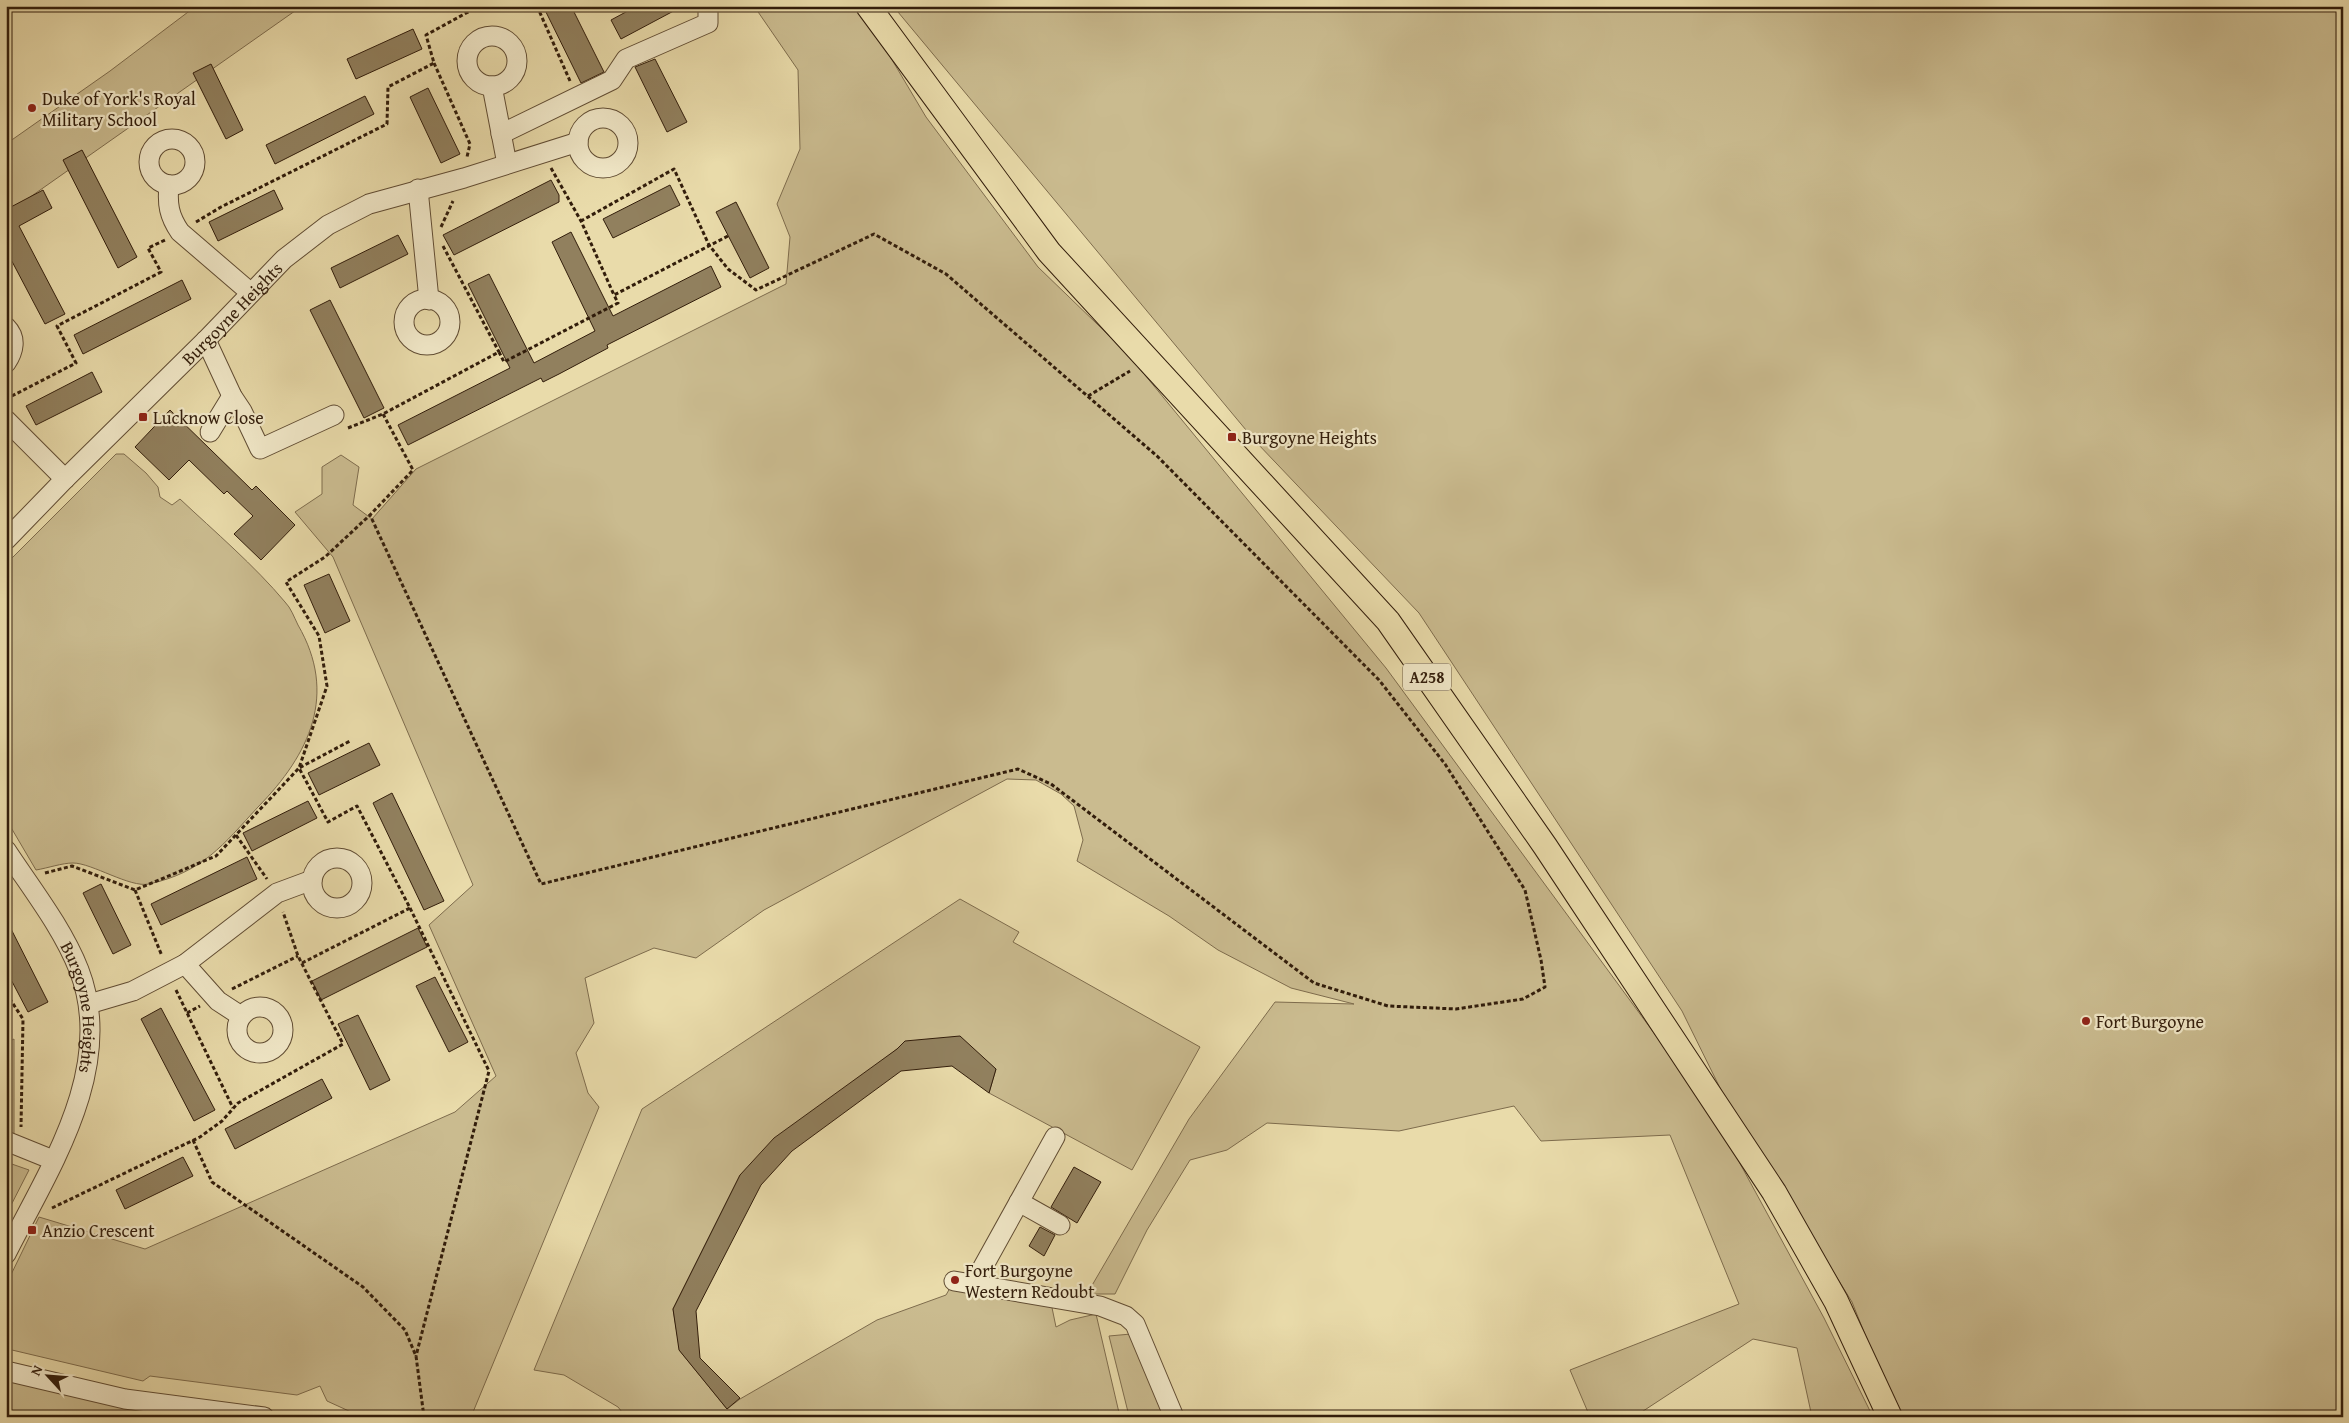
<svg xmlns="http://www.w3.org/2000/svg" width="2349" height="1423" viewBox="0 0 2349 1423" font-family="'Gentium Book Plus',serif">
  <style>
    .green { fill: #cabb8f; stroke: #7e6c4d }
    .building { fill: #91805e; stroke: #321d0b }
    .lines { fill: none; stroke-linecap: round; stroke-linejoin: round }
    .minor-casing { stroke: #604c33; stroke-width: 21 }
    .major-casing { stroke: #321d0b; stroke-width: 26 }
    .path { stroke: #321d0b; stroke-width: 3; stroke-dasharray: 4 2.5; stroke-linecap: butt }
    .minor { stroke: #f1e8c8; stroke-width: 19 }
    .major { stroke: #e9dbaa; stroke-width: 24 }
    .poi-dot { fill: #8f2418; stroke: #f1e8c8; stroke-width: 2 }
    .labels { text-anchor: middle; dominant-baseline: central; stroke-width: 4.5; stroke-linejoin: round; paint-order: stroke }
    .shield { fill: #f1e8c8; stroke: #6b5a44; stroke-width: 1 }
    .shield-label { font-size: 16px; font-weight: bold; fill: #321d0b }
    .poi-label { font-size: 18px; fill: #321d0b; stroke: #f1e8c8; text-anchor: start }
    .street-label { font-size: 18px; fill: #321d0b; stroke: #f1e8c8 }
  </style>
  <rect width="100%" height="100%" fill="#e9dbaa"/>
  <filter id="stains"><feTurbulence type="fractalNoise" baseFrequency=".004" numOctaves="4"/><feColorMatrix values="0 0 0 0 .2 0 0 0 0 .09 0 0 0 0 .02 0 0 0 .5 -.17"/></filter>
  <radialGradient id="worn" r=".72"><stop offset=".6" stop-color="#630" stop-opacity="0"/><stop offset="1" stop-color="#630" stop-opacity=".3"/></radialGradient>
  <g class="green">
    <path d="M196,6H302L6,214V144L110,71Z"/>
    <path d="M754,6H860L926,117L1038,267L1126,352L1386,668L1712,1112L1824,1318L1873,1417H1812L1797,1348L1753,1339L1634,1417H1590L1570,1370L1739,1304L1670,1135L1541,1141L1514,1106L1399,1131L1267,1123L1227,1150L1190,1160L1147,1230L1115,1294H1087L1189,1119L1275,1002L1354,1004L1291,988L1218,950L1169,916L1077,861L1083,840L1074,806L1061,794L1036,780L1007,779L764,910L696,958L654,948L585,978L594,1023L576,1053L588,1093L599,1107L471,1417H362L327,1401L320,1386L297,1395L150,1376L143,1381L12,1350L6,1346V1285L39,1217L145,1249L455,1112L496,1076L429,925L473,885L333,557L295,512L322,494V467L341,455L359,467L353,505L372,519L416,469L786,284L790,237L777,204L800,149L798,70Z"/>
    <path d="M893,6H2343V1417H1898L1852,1302L1722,1092L1682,1011L1419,613L1256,442Z"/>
    <path d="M116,454H124L146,473L158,487L160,497L172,505L180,499C214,531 255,566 285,602C291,608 294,617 298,625C338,694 310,754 258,807C223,845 203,872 149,884C130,888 92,863 73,863C62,863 48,868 36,870L6,819V564Z"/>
    <path d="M960,899L1019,932L1013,942L1200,1047L1132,1170L989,1093L996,1069L897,1049L740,1175L673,1309L680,1351L727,1409L740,1399L877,1320L946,1295L954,1281L1050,1298L1056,1327L1070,1320L1096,1314L1120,1417H626L618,1407L564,1375L534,1370L642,1109Z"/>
    <path d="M14,1039V1137L6,1135V1043Z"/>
    <path d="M6,1162L29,1170L6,1215Z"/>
    <path d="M1131,1334L1163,1413L1129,1416L1109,1336Z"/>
    <path d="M6,1371L264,1417H6Z"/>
  </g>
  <g class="building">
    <path d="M543,6H571L604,72L581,83Z"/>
    <path d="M637,6H683L621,39L611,20Z"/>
    <path d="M413,29L422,49L356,79L347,59Z"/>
    <path d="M655,59L687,122L667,132L635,67Z"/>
    <path d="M211,64L243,130L226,139L193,73Z"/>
    <path d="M428,88L460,154L441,163L410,97Z"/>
    <path d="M365,96L374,114L275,164L266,145Z"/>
    <path d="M82,150L137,257L118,268L63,160Z"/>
    <path d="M551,180L559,195V202L454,255L443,235Z"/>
    <path d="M670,185L680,205L613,238L603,219Z"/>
    <path d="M43,190L52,208L19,226L65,314L45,324L6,250V202L9,208Z"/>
    <path d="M274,190L283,209L218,241L209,222Z"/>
    <path d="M736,202L769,268L750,278L716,212Z"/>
    <path d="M571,232L613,316L711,266L721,287L607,345L608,348L559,374L543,382L541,378L408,445L398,425L510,368L468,284L489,274L534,363L595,331L552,242Z"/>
    <path d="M398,235L408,254L340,288L331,268Z"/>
    <path d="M182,280L191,299L83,354L74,335Z"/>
    <path d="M330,300L384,408L364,418L310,310Z"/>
    <path d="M92,372L102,392L36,425L26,406Z"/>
    <path d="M170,410L252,490L256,486L295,525L261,560L234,534L253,516L227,491L224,494L189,460L169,480L135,447Z"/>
    <path d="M329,574L350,621L325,633L304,585Z"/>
    <path d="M369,743L380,765L319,795L308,773Z"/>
    <path d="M392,793L444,901L424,910L373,803Z"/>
    <path d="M308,801L317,818L252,851L243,833Z"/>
    <path d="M247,857L257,879L161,925L151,904Z"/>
    <path d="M101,884L131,945L113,954L83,893Z"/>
    <path d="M6,919L48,1002L28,1012L6,970Z"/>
    <path d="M418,928L427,947L321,1000L312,981Z"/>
    <path d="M435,977L468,1042L449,1052L416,986Z"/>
    <path d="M161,1008L215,1110L194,1121L141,1019Z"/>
    <path d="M358,1015L390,1080L370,1090L338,1024Z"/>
    <path d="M960,1036L996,1069L989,1093L952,1066L901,1071L792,1151L761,1185L696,1311L700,1358L740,1398L727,1409L679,1350L673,1309L740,1175L774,1138L897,1049L905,1041Z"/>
    <path d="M322,1079L332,1098L235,1149L225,1129Z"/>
    <path d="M183,1157L193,1176L125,1209L116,1190Z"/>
    <path d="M1074,1167L1101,1182L1077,1223L1051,1207Z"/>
    <path d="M1040,1227L1055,1235L1044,1256L1029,1246Z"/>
  </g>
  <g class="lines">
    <defs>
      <g id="minor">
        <circle cx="492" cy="61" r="25"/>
        <path d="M492,86L507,164"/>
        <circle cx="603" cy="143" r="25"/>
        <path d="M501,134L612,80L626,59L708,23V6"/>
        <circle cx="172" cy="162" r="23"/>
        <path d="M169,185C167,204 169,216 180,232L251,293"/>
        <path d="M418,189L429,300"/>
        <circle cx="427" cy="322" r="23"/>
        <path d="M6,327C17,338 14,351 6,363"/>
        <path d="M206,340L232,396L242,411L260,449L334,415"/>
        <path d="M6,420L65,479"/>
        <path d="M210,432L232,396"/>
        <path id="s1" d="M6,540L65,479L206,340L284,259L328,225L369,204L464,178L578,142"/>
        <path id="s2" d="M6,850C31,888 62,927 79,970C117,1068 49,1169 6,1254"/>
        <circle cx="337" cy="883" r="25"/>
        <path d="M185,964L218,1001L241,1016"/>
        <path d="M89,1004L133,991L185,964L277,893L312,880"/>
        <circle cx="260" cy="1030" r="23"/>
        <path d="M6,1141L53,1160"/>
        <path d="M1019,1202L1060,1225"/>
        <path d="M954,1281L1100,1306L1126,1316L1135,1324L1174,1417"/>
        <path d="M973,1285L1055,1137"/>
        <path d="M6,1371L125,1399L264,1417"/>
      </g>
      <path id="major" d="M868,6L1049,252L1388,621L1545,846L1774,1192L1836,1301L1890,1417"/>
    </defs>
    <use href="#minor" class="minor-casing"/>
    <use href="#major" class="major-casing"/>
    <g class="path">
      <path d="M537,6L570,81"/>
      <path d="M434,63L470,144L467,157"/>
      <path d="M551,168L581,221L614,295"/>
      <path d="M196,222L221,207L387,124L388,87L434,63L426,35L479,6"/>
      <path d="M441,227L453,201"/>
      <path d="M443,246L499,352"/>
      <path d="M1088,396L1130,371"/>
      <path d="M6,399L76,363L57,326L161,272L148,248L165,240"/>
      <path d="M383,414L413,470L370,515L541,884L1018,769L1051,784L1314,983L1388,1006L1456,1009L1523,999L1545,987L1541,960L1525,890L1445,764L1379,680L1157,456L946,274L874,234L756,290L728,269L709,245L674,169L581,221"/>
      <path d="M348,428L383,414L499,352L504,362L618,303L614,295L728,236"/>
      <path d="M236,835L267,879"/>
      <path d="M45,873L72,866L135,890L216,856L299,768L327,686L319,636L286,582L325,557L370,515"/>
      <path d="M135,890L162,956"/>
      <path d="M410,908L489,1071L416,1356"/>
      <path d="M302,963L410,908L357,806L328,822L299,768L350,741"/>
      <path d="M232,989L298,956"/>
      <path d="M176,990L233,1108"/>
      <path d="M6,993L23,1019L21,1127"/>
      <path d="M187,1013L200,1006"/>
      <path d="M193,1140L212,1182L363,1287L405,1330L416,1356L424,1417"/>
      <path d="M52,1208L200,1137L222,1121L238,1103L343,1044L298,956L283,912"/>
    </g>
    <use href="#minor" class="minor"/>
    <use href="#major" class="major"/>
  </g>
  <g class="poi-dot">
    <circle cx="32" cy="108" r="5"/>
    <rect x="138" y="412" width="10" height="10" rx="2.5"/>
    <rect x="1227" y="432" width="10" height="10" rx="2.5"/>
    <circle cx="2086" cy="1021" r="5"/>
    <rect x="27" y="1225" width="10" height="10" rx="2.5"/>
    <circle cx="955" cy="1280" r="5"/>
  </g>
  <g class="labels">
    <rect class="shield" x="1403" y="663.5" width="48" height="27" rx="4"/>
    <g class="shield-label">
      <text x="1427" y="677">A258</text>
    </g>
    <g class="poi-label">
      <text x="42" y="98">Duke of York's Royal<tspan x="42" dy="21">Military School</tspan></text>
      <text x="153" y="417">Lucknow Close</text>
      <text x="1242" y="437">Burgoyne Heights</text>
      <text x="2096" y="1021">Fort Burgoyne</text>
      <text x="42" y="1230">Anzio Crescent</text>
      <text x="965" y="1270">Fort Burgoyne<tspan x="965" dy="21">Western Redoubt</tspan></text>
    </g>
    <g class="street-label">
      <text stroke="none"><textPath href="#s1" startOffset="320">Burgoyne Heights</textPath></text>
      <text stroke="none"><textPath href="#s2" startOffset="178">Burgoyne Heights</textPath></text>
    </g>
  </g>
  <rect width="2349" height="1423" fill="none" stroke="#e9dbaa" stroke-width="25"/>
  <rect x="8" y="8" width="2334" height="1408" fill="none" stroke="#321d0b" stroke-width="2.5"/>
  <rect x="12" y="12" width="2324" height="1398" fill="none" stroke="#321d0b"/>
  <g transform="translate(48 1376) rotate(296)" stroke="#f1e8c8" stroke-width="4" paint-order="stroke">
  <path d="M0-4L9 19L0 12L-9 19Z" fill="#321d0b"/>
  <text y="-8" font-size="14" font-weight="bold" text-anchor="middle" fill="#321d0b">N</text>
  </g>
  <rect width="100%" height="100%" filter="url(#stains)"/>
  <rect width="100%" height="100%" fill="url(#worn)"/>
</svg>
